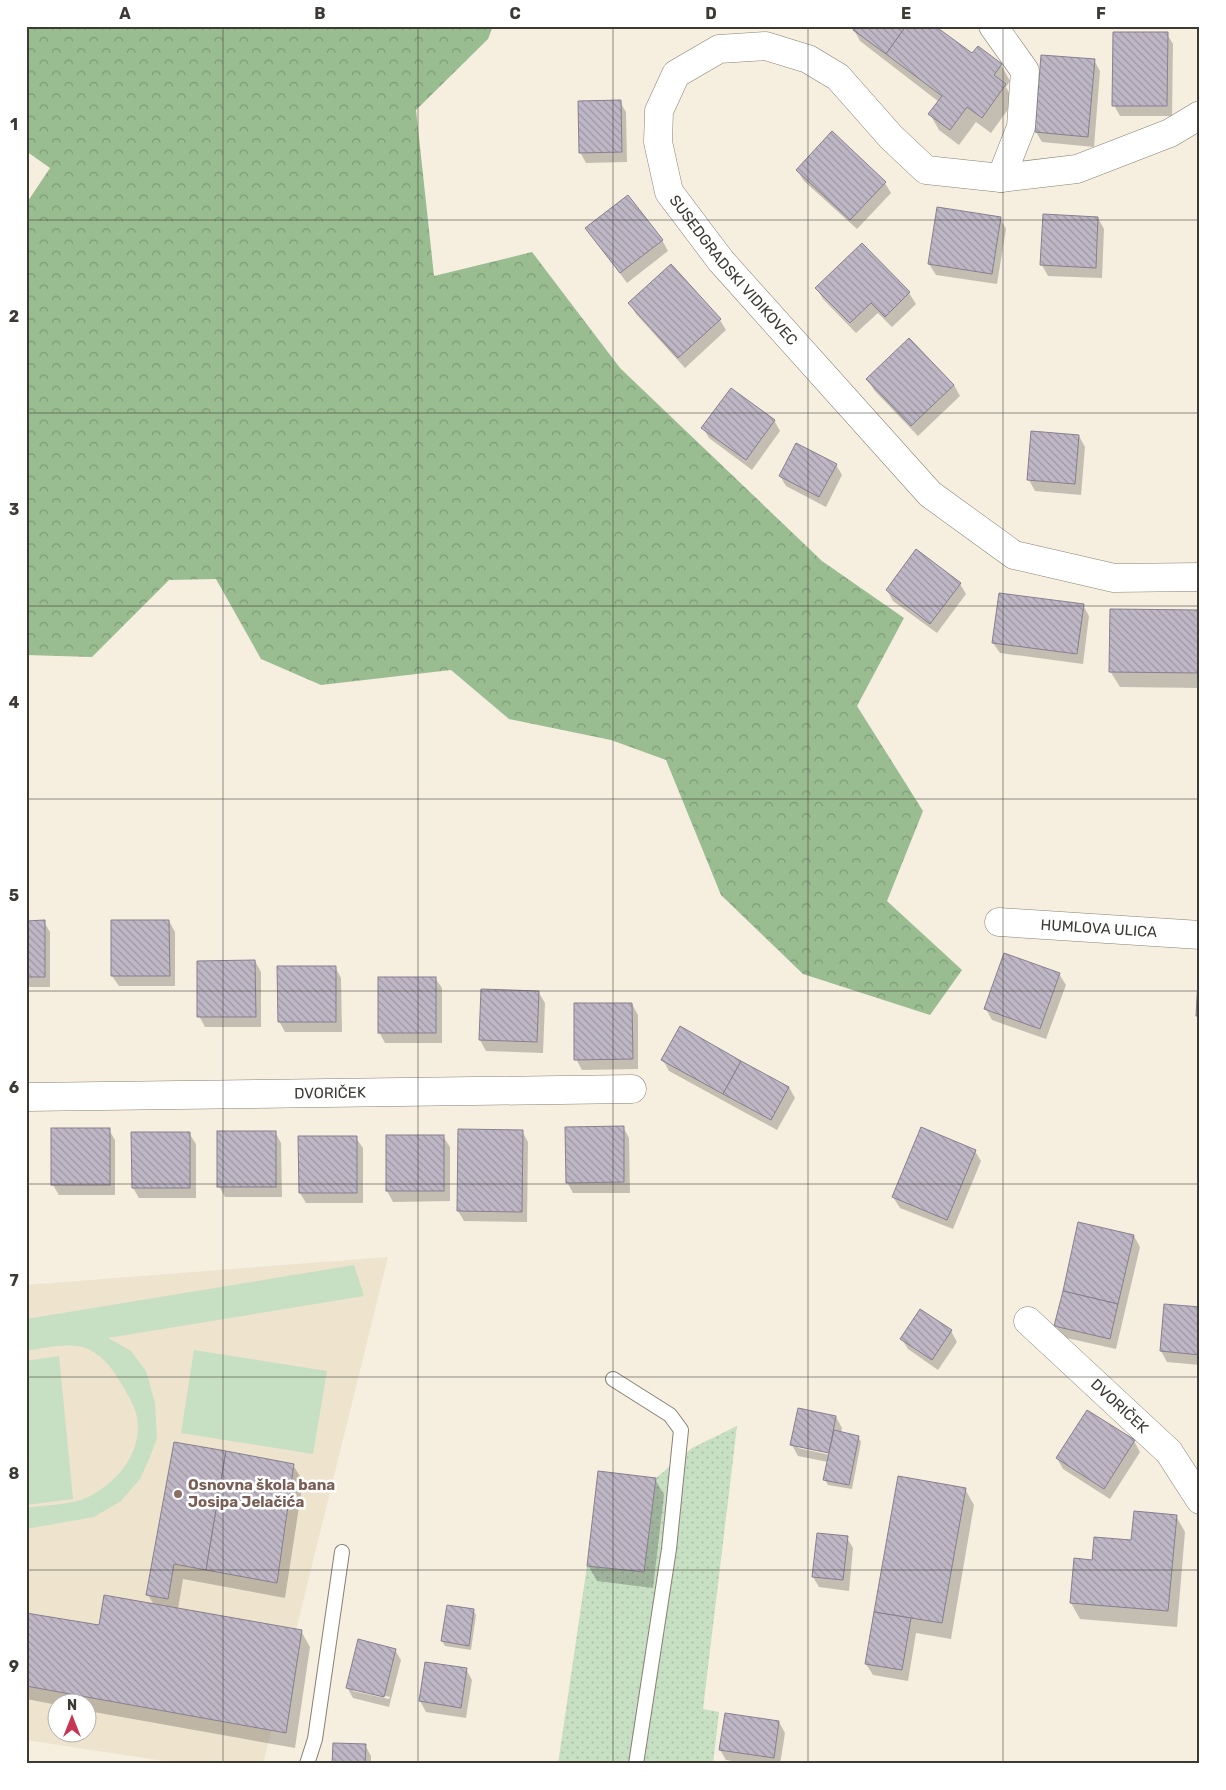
<svg xmlns="http://www.w3.org/2000/svg" width="1226" height="1790" viewBox="0 0 1226 1790" font-family="Rubik,sans-serif">
  <style>
    .built { fill: #eee3cd; fill-rule: evenodd }
    .forest { fill: url(#forest-crowns) }
    .park { fill: url(#park-dots) }
    .pitch { fill: #c7dfc2 }
    .shadow { fill: #0003; fill-rule: evenodd }
    .building { fill: url(#building-back-hatch); stroke: #87808e }
    .lines { fill: none; stroke-linecap: round; stroke-linejoin: round }
    .service-casing { stroke: #898174; stroke-width: 16 }
    .minor-casing { stroke: #898174; stroke-width: 29 }
    .tertiary-casing { stroke: #898174; stroke-width: 29 }
    .service { stroke: #fff; stroke-width: 14 }
    .minor { stroke: #fff; stroke-width: 28 }
    .tertiary { stroke: #fff; stroke-width: 28 }
    .grid { fill: none; stroke: #3d3a34; stroke-width: 1; stroke-opacity: 0.55 }
    .education-dot { fill: #8d6e63; stroke: #fff; stroke-width: 2 }
    .labels { text-anchor: middle; dominant-baseline: central; stroke-width: 5; stroke-linejoin: round; paint-order: stroke }
    .street-label { font-size: 15px; fill: #3d3a34; stroke: #fff }
    .education-label { font-size: 15px; font-weight: bold; fill: #785e54; stroke: #fff; text-anchor: start }
    .neatline { fill: none; stroke: #3d3a34; stroke-width: 2 }
    .grid-label { font-size: 16px; text-anchor: middle; font-weight: bold; fill: #3d3a34 }
  </style>
  <defs>
    <pattern id="forest-crowns" width="20" height="18" patternUnits="userSpaceOnUse" patternTransform="scale(1.25)"><rect width="20" height="18" fill="#99bd91"/><path d="M2 6a3 3 0 1 1 6 0M12 15a3 3 0 1 1 6 0" fill="none" stroke="#7e9b77"/></pattern>
    <pattern id="park-dots" width="8" height="8" patternUnits="userSpaceOnUse" patternTransform="scale(1.25)"><rect width="8" height="8" fill="#c7dfc2"/><path d="M2 2h.1M6 6h.1" fill="none" stroke="#acc0a7" stroke-width="1.8" stroke-linecap="round"/></pattern>
    <pattern id="building-back-hatch" width="6" height="6" patternUnits="userSpaceOnUse" patternTransform="scale(1.25)"><rect width="6" height="6" fill="#bfb7c6"/><path d="M-1 5l2 2M0 0l6 6M5-1l2 2" fill="none" stroke="#9c96a2"/></pattern>
  </defs>
  <rect width="100%" height="100%" fill="#f6eedf"/>
  <path class="built" d="M388,1257L263,1764H183L26,1740V1285ZM58,1702H88V1732H58Z"/>
  <path class="forest" d="M26,26H493L488,39L416,110L434,276L532,252L620,368L822,561L904,618L857,706L923,811L887,901L962,970L930,1015L803,974L721,895L666,760L611,740L509,719L451,670L321,685L261,659L216,579L169,580L92,657L26,655V204L50,168L26,151Z"/>
  <path class="park" d="M737,1426L703,1709L719,1712L713,1764H558L587,1566L644,1572L656,1478L692,1448Z"/>
  <g class="pitch">
    <path d="M354,1265L364,1296L108,1338L131,1351L146,1371L155,1403L157,1438L150,1457L140,1479L121,1501L94,1517L26,1529V1508C43,1505 71,1505 86,1498C117,1483 143,1453 137,1417C135,1406 126,1392 121,1383C113,1370 104,1357 90,1350C74,1341 44,1348 26,1351V1319Z"/>
    <path d="M194,1350L327,1371L313,1454L181,1433Z"/>
    <path d="M59,1356L73,1499L26,1505V1361Z"/>
  </g>
  <g class="shadow">
    <path d="M854,30L972,55L978,48L1001,65L1010,81L1006,87L1014,101L991,133L976,122L959,145L939,130L930,114L939,102L860,41Z"/>
    <path d="M1167,34L1173,44L1172,116H1120L1114,105Z"/>
    <path d="M1094,60L1100,71L1094,147L1042,142L1036,132Z"/>
    <path d="M620,102L626,112L627,162L586,163L580,152Z"/>
    <path d="M797,170L885,183L891,193L857,229L804,181Z"/>
    <path d="M1044,216L1098,218L1104,229L1102,278L1048,276L1042,265Z"/>
    <path d="M1000,218L1006,229L997,284L936,275L929,264Z"/>
    <path d="M587,228L662,240L668,251L627,283Z"/>
    <path d="M862,244L909,293L916,304L892,327L878,313L856,333L823,299L817,289Z"/>
    <path d="M630,304L720,320L726,330L685,368L636,314Z"/>
    <path d="M868,379L954,385L960,396L918,436L874,390Z"/>
    <path d="M774,420L780,431L752,470L709,438L703,428Z"/>
    <path d="M1079,436L1085,447L1081,495L1035,491L1029,480Z"/>
    <path d="M836,465L842,475L826,507L786,486L780,476Z"/>
    <path d="M960,584L966,594L937,633L893,601L887,590Z"/>
    <path d="M1083,605L1089,616L1083,664L1000,653L993,643Z"/>
    <path d="M1200,611V688L1120,687L1110,671Z"/>
    <path d="M169,921L175,932V986H119L112,976Z"/>
    <path d="M26,922H44L50,932V987H26Z"/>
    <path d="M255,961L261,972V1027H205L199,1016Z"/>
    <path d="M335,967L341,978L342,1032H285L279,1021Z"/>
    <path d="M1059,974L1066,985L1046,1039L992,1020L986,1009Z"/>
    <path d="M435,978L442,988V1043H385L379,1032Z"/>
    <path d="M539,993L545,1003L543,1053L486,1051L480,1040Z"/>
    <path d="M632,1004L638,1015V1069L582,1070L576,1059Z"/>
    <path d="M663,1060L789,1087L795,1098L777,1130L669,1071Z"/>
    <path d="M623,1127L629,1138L630,1193H573L567,1182Z"/>
    <path d="M109,1130L115,1140V1195H59L53,1185Z"/>
    <path d="M522,1131L528,1142L527,1222L464,1221L458,1211Z"/>
    <path d="M275,1132L281,1143L282,1197H225L219,1186Z"/>
    <path d="M189,1133L196,1144V1198H139L133,1188Z"/>
    <path d="M443,1136L450,1147V1201L393,1202L387,1191V1137Z"/>
    <path d="M356,1138L363,1148V1203H306L300,1193Z"/>
    <path d="M975,1151L981,1161L953,1229L900,1208L893,1197Z"/>
    <path d="M1134,1236L1140,1247L1116,1349L1062,1337L1056,1326Z"/>
    <path d="M1200,1308V1365L1167,1362L1161,1351Z"/>
    <path d="M951,1331L957,1342L938,1370L908,1349L902,1339Z"/>
    <path d="M836,1417L842,1428L841,1433L858,1437L861,1442L852,1489L828,1485L825,1480L828,1462L798,1456L792,1445ZM798,1446L835,1453V1456L798,1448Z"/>
    <path d="M1134,1441L1140,1452L1110,1499L1063,1469L1057,1458Z"/>
    <path d="M175,1444L293,1465L303,1481L285,1598L183,1579L178,1609L301,1631L310,1647L295,1748L88,1711V1702H58V1705L26,1699V1614L100,1627L154,1605L148,1595Z"/>
    <path d="M899,1478L965,1489L974,1505L951,1639L916,1633L908,1681L873,1675L866,1664Z"/>
    <path d="M655,1479L664,1495L653,1588L597,1581L588,1565Z"/>
    <path d="M1176,1516L1185,1532L1177,1627L1080,1619L1071,1603L1093,1561Z"/>
    <path d="M847,1538L853,1548L849,1591L819,1587L813,1577Z"/>
    <path d="M473,1610L476,1615L471,1650L445,1646L442,1641Z"/>
    <path d="M395,1650L401,1660L389,1707L353,1698L347,1687ZM353,1688L390,1697L389,1699L353,1691Z"/>
    <path d="M466,1669L472,1680L466,1718L426,1712L420,1701Z"/>
    <path d="M779,1722L785,1733L780,1764H749L726,1760L720,1750Z"/>
    <path d="M365,1745L371,1756V1764H333Z"/>
  </g>
  <g class="building">
    <path d="M855,26H906L886,54L853,30Z"/>
    <path d="M906,26H935L972,53L978,46L1002,64L994,75L1006,84L982,118L967,107L950,130L928,114L942,96L886,54Z"/>
    <path d="M1113,32H1168L1167,106H1112Z"/>
    <path d="M1041,55L1095,59L1088,137L1035,132Z"/>
    <path d="M621,100L622,152L579,153L578,101Z"/>
    <path d="M832,131L886,182L850,220L796,170Z"/>
    <path d="M628,195L663,240L620,273L585,228Z"/>
    <path d="M937,207L1001,217L992,274L928,264Z"/>
    <path d="M1043,214L1098,217L1096,268L1040,265Z"/>
    <path d="M862,243L910,292L885,317L871,303L850,323L815,288Z"/>
    <path d="M671,264L721,319L678,358L628,303Z"/>
    <path d="M909,338L954,385L911,426L866,379Z"/>
    <path d="M731,388L775,420L746,460L701,428Z"/>
    <path d="M1031,431L1079,435L1075,484L1027,480Z"/>
    <path d="M796,443L837,464L819,497L779,476Z"/>
    <path d="M916,549L961,583L930,624L886,590Z"/>
    <path d="M999,593L1084,604L1077,654L992,643Z"/>
    <path d="M1110,609L1200,610V673L1109,672Z"/>
    <path d="M45,920V977H26V921Z"/>
    <path d="M111,920H169L170,976H111Z"/>
    <path d="M1004,953L1060,973L1040,1029L984,1009Z"/>
    <path d="M255,960L256,1017H197V961Z"/>
    <path d="M1199,961H1200V1016H1196Z"/>
    <path d="M277,966H336V1022H278Z"/>
    <rect x="378" y="977" width="58" height="56"/>
    <path d="M481,989L539,991L537,1042L479,1040Z"/>
    <path d="M574,1003H632L633,1059L574,1060Z"/>
    <path d="M680,1026L741,1061L723,1094L661,1060Z"/>
    <path d="M741,1061L789,1087L771,1120L723,1094Z"/>
    <path d="M624,1126V1182L566,1183L565,1127Z"/>
    <path d="M921,1127L976,1150L947,1220L892,1197Z"/>
    <rect x="51" y="1128" width="59" height="57"/>
    <path d="M458,1129L523,1130L522,1212L457,1211Z"/>
    <rect x="217" y="1131" width="59" height="56"/>
    <path d="M131,1132H190V1188H132Z"/>
    <rect x="386" y="1135" width="58" height="56"/>
    <path d="M298,1136H357V1193H299Z"/>
    <path d="M1078,1222L1134,1235L1118,1304L1063,1291Z"/>
    <path d="M1063,1291L1118,1304L1110,1339L1054,1326Z"/>
    <path d="M1164,1304L1200,1307V1355L1160,1351Z"/>
    <path d="M920,1309L952,1330L932,1360L900,1339Z"/>
    <path d="M798,1408L836,1416L829,1453L790,1445Z"/>
    <path d="M1087,1410L1135,1440L1104,1489L1056,1458Z"/>
    <path d="M834,1430L859,1436L849,1485L823,1480Z"/>
    <path d="M174,1442L226,1451L206,1570L174,1564L168,1599L146,1595Z"/>
    <path d="M226,1451L294,1464L277,1583L206,1570Z"/>
    <path d="M598,1471L656,1478L644,1572L587,1566Z"/>
    <path d="M898,1476L966,1488L942,1623L874,1612Z"/>
    <path d="M1134,1511L1177,1515L1168,1611L1070,1603L1074,1558L1092,1560L1094,1537L1131,1540Z"/>
    <path d="M817,1533L848,1536L843,1580L812,1577Z"/>
    <path d="M104,1595L302,1630L286,1733L26,1686V1613L99,1625Z"/>
    <path d="M447,1605L474,1609L469,1646L441,1641Z"/>
    <path d="M874,1612L911,1618L902,1670L865,1664Z"/>
    <path d="M358,1639L396,1649L384,1697L346,1688Z"/>
    <path d="M425,1662L467,1668L461,1708L419,1701Z"/>
    <path d="M725,1713L779,1721L774,1758L719,1750Z"/>
    <path d="M333,1743L366,1744L365,1764H332Z"/>
  </g>
  <g class="lines">
    <defs>
      <g id="service">
        <path d="M613,1379L670,1415L681,1430L669,1549L636,1764"/>
        <path d="M307,1764L315,1739L342,1552"/>
      </g>
      <g id="minor">
        <path d="M993,26L1025,71L1021,127L1001,178"/>
        <path id="s1" d="M999,922L1200,935"/>
        <path id="s2" d="M26,1097L632,1089"/>
        <path id="s3" d="M1028,1321L1169,1452L1200,1500"/>
      </g>
      <g id="tertiary">
        <path id="s4" d="M1200,115L1170,133L1077,169L1001,178L926,170L891,137L838,77L808,59L766,46L719,49L676,74L659,111L658,142L669,192L721,261L930,494L1014,555L1114,578L1200,577"/>
      </g>
    </defs>
    <use href="#service" class="service-casing"/>
    <use href="#minor" class="minor-casing"/>
    <use href="#tertiary" class="tertiary-casing"/>
    <use href="#service" class="service"/>
    <use href="#minor" class="minor"/>
    <use href="#tertiary" class="tertiary"/>
  </g>
  <path class="grid" d="M223,26V1764M418,26V1764M613,26V1764M808,26V1764M1003,26V1764M26,220H1200M26,413H1200M26,606H1200M26,799H1200M26,991H1200M26,1184H1200M26,1377H1200M26,1570H1200"/>
  <circle class="education-dot" cx="178" cy="1494" r="5"/>
  <g class="labels">
    <g class="street-label">
      <text stroke="none"><textPath href="#s4" startOffset="815">SUSEDGRADSKI VIDIKOVEC</textPath></text>
      <text stroke="none"><textPath href="#s1" startOffset="100">HUMLOVA ULICA</textPath></text>
      <text stroke="none"><textPath href="#s2" startOffset="304">DVORIČEK</textPath></text>
      <text stroke="none"><textPath href="#s3" startOffset="125">DVORIČEK</textPath></text>
    </g>
    <g class="education-label">
      <text x="188" y="1485">Osnovna škola bana<tspan x="188" dy="17">Josipa Jelačića</tspan></text>
    </g>
  </g>
  <rect width="1226" height="1790" fill="none" stroke="#ffffff" stroke-width="55"/>
  <g transform="translate(72 1718)"><circle r="24" fill="#ffffff" stroke="#b1b0ae"/>
  <path d="M0-4L9 19L0 12L-9 19Z" fill="#c73754"/>
  <text y="-8" font-size="14" font-weight="bold" text-anchor="middle" fill="#3d3a34">N</text>
  </g>
  <rect x="28" y="28" width="1170" height="1734" class="neatline"/>
  <g class="grid-label">
    <text x="125" y="19">A</text>
    <text x="320" y="19">B</text>
    <text x="515" y="19">C</text>
    <text x="711" y="19">D</text>
    <text x="906" y="19">E</text>
    <text x="1101" y="19">F</text>
    <text x="14" y="130">1</text>
    <text x="14" y="322">2</text>
    <text x="14" y="515">3</text>
    <text x="14" y="708">4</text>
    <text x="14" y="901">5</text>
    <text x="14" y="1093">6</text>
    <text x="14" y="1286">7</text>
    <text x="14" y="1479">8</text>
    <text x="14" y="1672">9</text>
  </g>
</svg>
